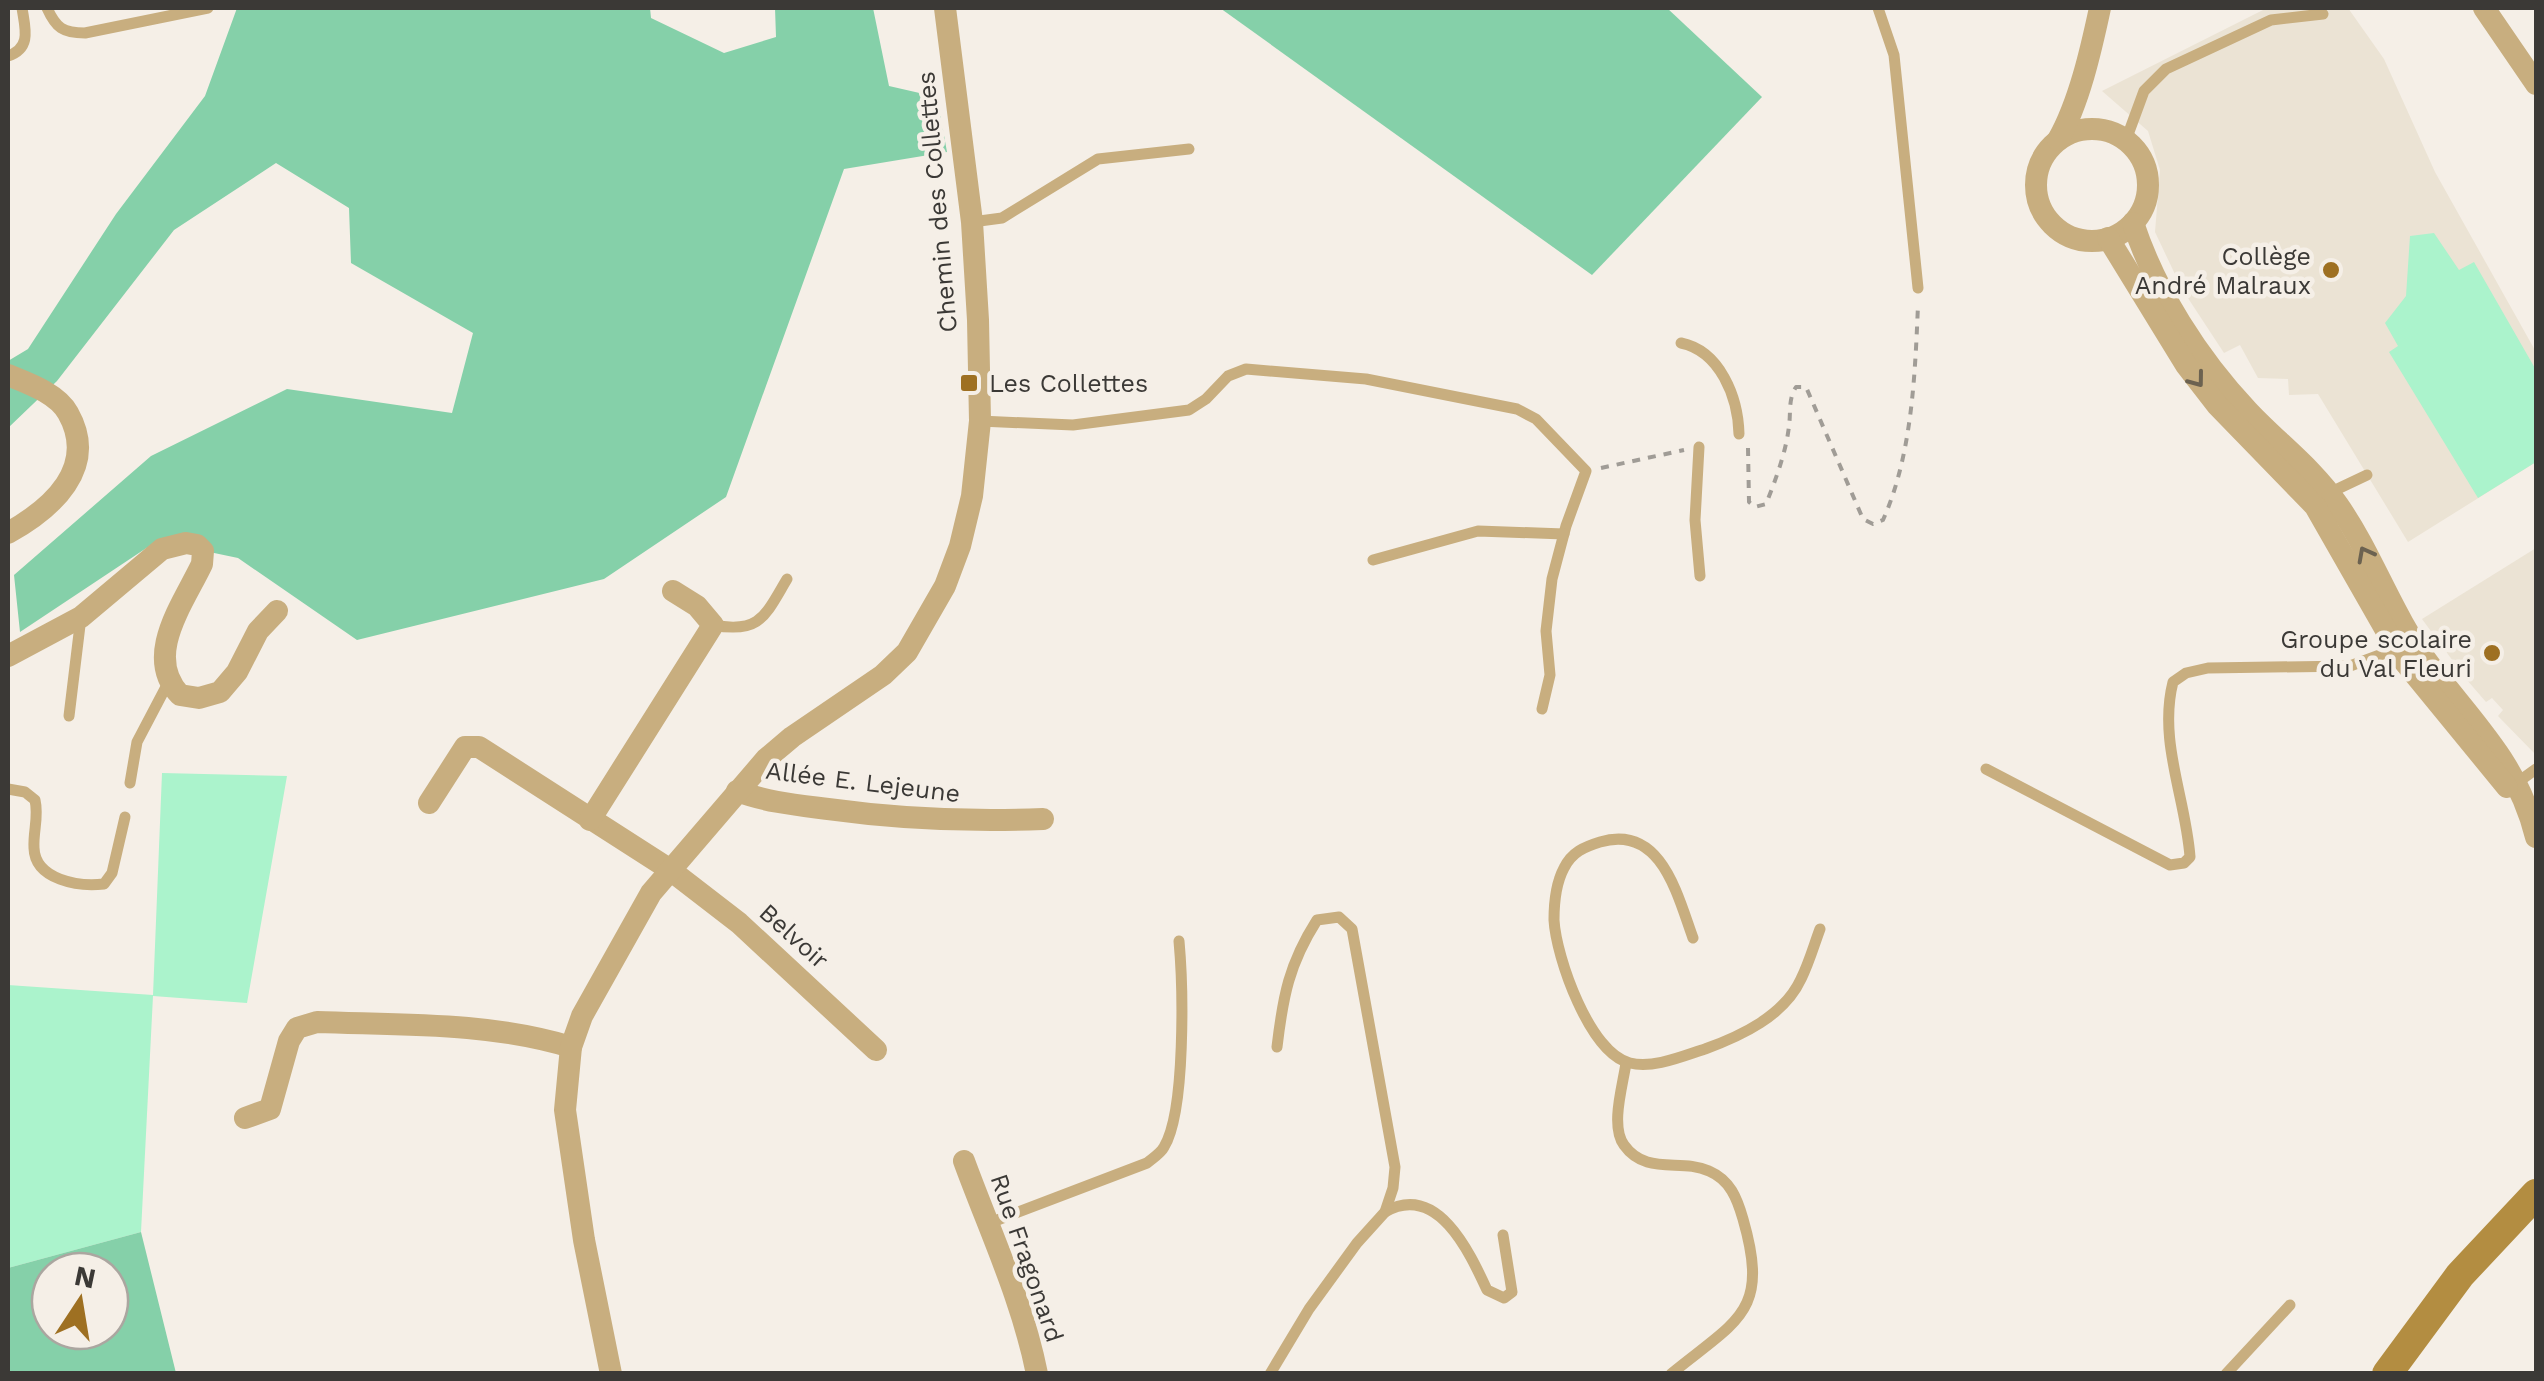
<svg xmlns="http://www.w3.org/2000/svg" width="2544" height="1381" viewBox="0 0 2544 1381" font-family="'Work Sans',sans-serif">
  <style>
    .built { fill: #ebe3d4 }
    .green { fill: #abf3cc }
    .forest { fill: #85d0a9; fill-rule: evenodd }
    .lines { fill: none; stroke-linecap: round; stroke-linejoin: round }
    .path { stroke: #a09c96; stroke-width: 4; stroke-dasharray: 8 8; stroke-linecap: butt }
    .lane { stroke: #c8ae7f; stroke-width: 11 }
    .street { stroke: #c8ae7f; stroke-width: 22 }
    .secondary { stroke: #b38d41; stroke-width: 30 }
    .oneway { stroke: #6c6250 }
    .poi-dot { fill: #9e7022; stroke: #f5efe7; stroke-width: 4 }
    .labels { text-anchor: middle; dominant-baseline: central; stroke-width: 9; stroke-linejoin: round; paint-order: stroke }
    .street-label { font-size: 25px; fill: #3b3936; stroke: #f5efe7 }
    .poi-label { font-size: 25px; fill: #3b3936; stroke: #f5efe7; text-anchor: end }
  </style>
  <rect width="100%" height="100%" fill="#f5efe7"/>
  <g class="built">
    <path d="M2267,8H2348L2384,59L2435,172L2536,352V462L2408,542L2318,394L2289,395L2288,379L2258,378L2240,345L2224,353L2182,289L2155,232L2160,170L2148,131L2102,91Z"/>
    <path d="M2536,548V755L2498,716L2503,710L2492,698L2486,702L2467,680L2422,619Z"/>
  </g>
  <g class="green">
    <path d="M2434,233L2459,270L2474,262L2536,370V462L2478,498L2389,352L2398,346L2385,323L2406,296L2410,236Z"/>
    <path d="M162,773L287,776L247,1003L153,996L141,1232L8,1268V985L153,995Z"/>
  </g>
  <g class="forest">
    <path d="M237,8H650L651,18L724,53L776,37L775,8H873L889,86L937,97L947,152L844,169L726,497L604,579L357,640L238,558L157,541L20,632L14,575L151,456L287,389L452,413L473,333L351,263L349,208L276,163L174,230L57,381L8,428V361L28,349L116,214L205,96Z"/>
    <path d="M1220,8H1667L1762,97L1592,275Z"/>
    <path d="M141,1232L176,1373H8V1268ZM50,1271H110V1331H50Z"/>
  </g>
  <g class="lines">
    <g class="path">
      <path d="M1748,448L1749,502L1755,507L1766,504C1776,479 1786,452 1789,426C1791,412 1788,399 1796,387H1806L1863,519L1873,524L1883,520C1912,455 1915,376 1918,305"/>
      <path d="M1601,468L1684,450"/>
    </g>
    <g class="lane">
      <path d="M47,8C56,28 63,33 85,33L208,8"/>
      <path d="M1878,8L1894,55L1918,288"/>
      <path d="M8,56C32,48 25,28 22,8"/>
      <path d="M2126,140L2144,91L2166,69L2271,20L2323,14"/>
      <path d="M972,222L1002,218L1098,159L1189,149"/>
      <path d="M1681,343C1720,351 1738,397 1739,434"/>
      <path d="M980,421L1073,425L1189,410L1206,399L1228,376L1246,369L1366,379L1517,409L1536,419L1586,471L1566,526L1552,579L1546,631L1550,675L1542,709"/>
      <path d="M1699,447L1695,520L1700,576"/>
      <path d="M2329,493L2367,475"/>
      <path d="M1373,560L1478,531L1564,534"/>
      <path d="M713,625C760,634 765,616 787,579"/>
      <path d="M69,716L81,617"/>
      <path d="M1986,769L2170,865L2184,863L2190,857C2186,799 2158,741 2173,682L2186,673L2208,668L2350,666L2396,649"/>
      <path d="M2518,782L2536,769"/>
      <path d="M130,783L137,742L168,683"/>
      <path d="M8,789L25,792L35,800C39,817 33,831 34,848C35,880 79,887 104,884L112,873L125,817"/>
      <path d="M1693,938C1677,894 1661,824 1600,842C1584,847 1572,852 1564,868C1556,883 1554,903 1554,920C1556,957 1590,1054 1630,1063C1653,1069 1683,1056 1705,1049C1741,1036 1784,1016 1801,979C1809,963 1814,945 1820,929"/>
      <path d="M1626,1063C1623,1085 1610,1126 1624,1145C1646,1176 1681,1158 1709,1171C1730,1180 1737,1198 1743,1219C1770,1313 1738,1319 1671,1374"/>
      <path d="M1385,1212C1437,1182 1469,1251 1487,1290L1504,1298L1512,1292L1503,1235"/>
      <path d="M987,1224L1147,1163C1153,1158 1161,1153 1164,1147C1186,1111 1183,985 1179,941"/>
      <path d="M1270,1374L1309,1309L1357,1243L1385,1212L1393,1188L1395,1167L1352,929L1339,917L1317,920C1289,964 1283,996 1277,1047"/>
      <path d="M2226,1374L2290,1305"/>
    </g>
    <g class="street">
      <path d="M2484,8L2536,84"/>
      <circle cx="2092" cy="185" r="56"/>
      <path d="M2058,140C2079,103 2091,50 2100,8"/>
      <path d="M2133,223C2156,292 2198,358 2248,411C2278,443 2313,468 2338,505C2373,555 2392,615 2429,664C2473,724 2517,761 2536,837"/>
      <path d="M2108,238L2186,365L2217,405L2315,506L2403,660L2507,787"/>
      <path d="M8,375C27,383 57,393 68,413C99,468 51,509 8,533"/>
      <path d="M8,656L81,617L162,549L186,543L197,545L203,551L202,564C183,604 143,656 180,695L199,698L220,692L237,672L258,631L277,611"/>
      <path d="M737,791C766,802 797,805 828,809C900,819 970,822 1043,819"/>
      <path d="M429,803L465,747H479L669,869L739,923L876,1050"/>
      <path d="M590,820L713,625L697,606L673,591"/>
      <path d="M245,1118L270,1109L289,1041L297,1028L317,1022C402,1025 489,1022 571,1047"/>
      <path d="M964,1161C990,1232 1022,1299 1037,1374"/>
      <path d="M611,1374L584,1240L565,1110L571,1047L582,1016L651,893L766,759L792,737L883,675L907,652L945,586L960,546L972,496L980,421L978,320L972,222L945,8"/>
    </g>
    <path class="secondary" d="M2387,1374L2460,1275L2536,1194"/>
  </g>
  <defs><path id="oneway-chevron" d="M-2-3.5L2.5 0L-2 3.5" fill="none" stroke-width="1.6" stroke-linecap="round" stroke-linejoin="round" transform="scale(2.5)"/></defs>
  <g class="oneway">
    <use href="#oneway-chevron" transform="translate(2197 380) rotate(53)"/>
    <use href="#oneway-chevron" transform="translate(2365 554) rotate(-118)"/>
  </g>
  <g class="poi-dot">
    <circle cx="2331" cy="270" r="10"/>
    <rect x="959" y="373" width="20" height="20" rx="5"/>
    <circle cx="2492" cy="653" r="10"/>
  </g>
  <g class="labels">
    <g class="street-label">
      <text transform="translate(937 202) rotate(-95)">Chemin des Collettes</text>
      <text transform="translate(863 782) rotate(7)">Allée E. Lejeune</text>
      <text transform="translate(794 936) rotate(42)">Belvoir</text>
      <text transform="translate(1027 1258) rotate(71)">Rue Fragonard</text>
    </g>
    <g class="poi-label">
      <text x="2311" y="256">Collège<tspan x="2311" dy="29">André Malraux</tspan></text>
      <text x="989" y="383" text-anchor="start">Les Collettes</text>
      <text x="2472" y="639">Groupe scolaire<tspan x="2472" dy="29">du Val Fleuri</tspan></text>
    </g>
  </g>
  <rect width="2544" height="1381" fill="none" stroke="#3b3936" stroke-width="20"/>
  <g transform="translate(80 1301) rotate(12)"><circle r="48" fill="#f5efe7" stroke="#aba6a0" stroke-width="2.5"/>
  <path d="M0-8L18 38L0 25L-18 38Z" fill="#9e7022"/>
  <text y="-15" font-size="28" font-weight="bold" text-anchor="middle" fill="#3b3936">N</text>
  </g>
</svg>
